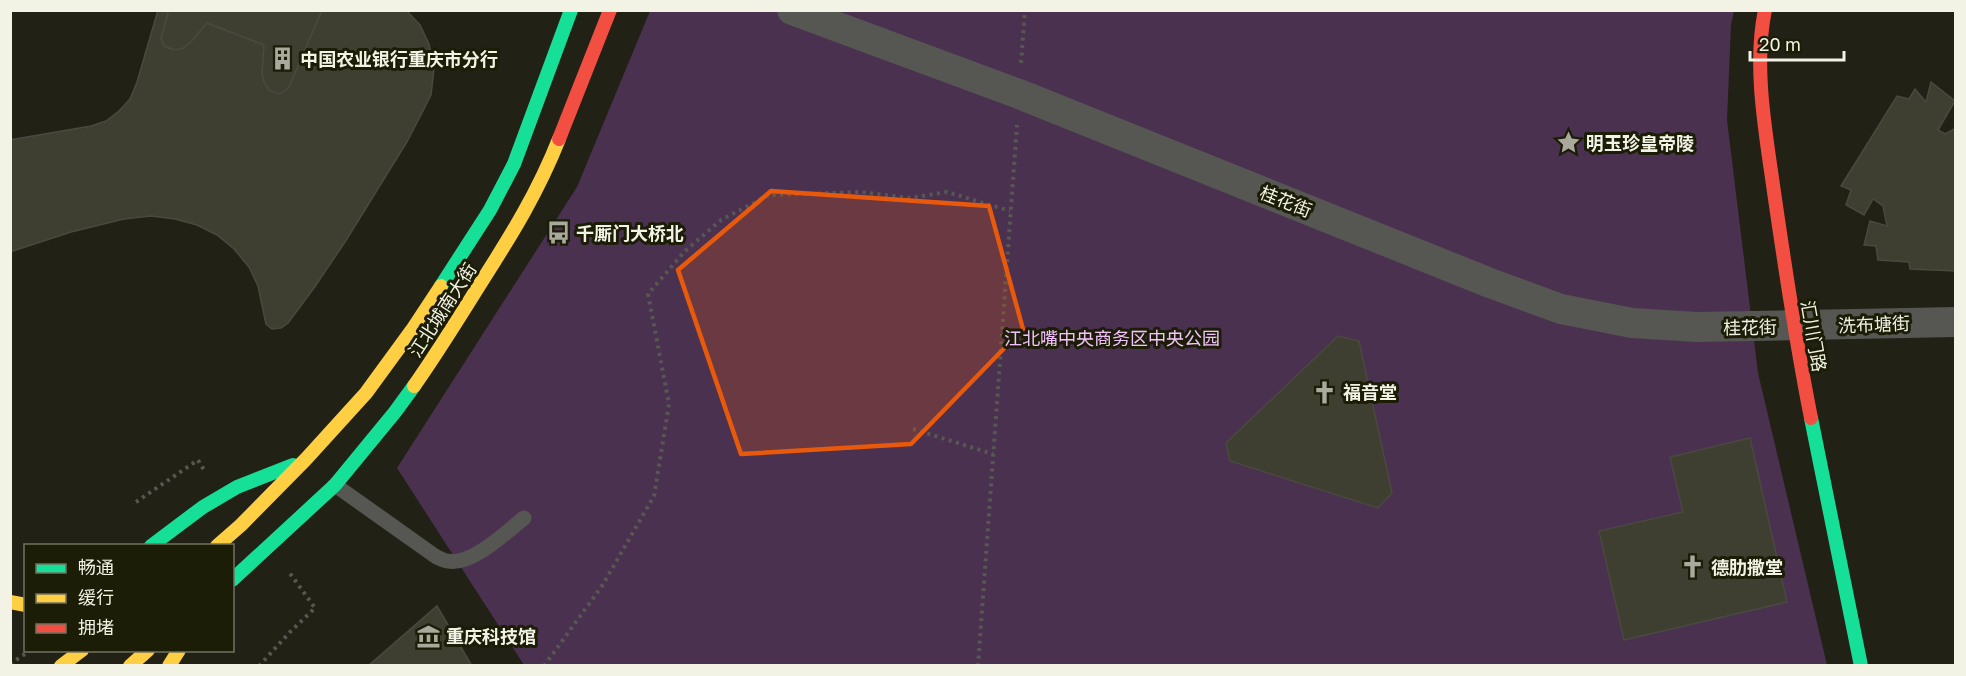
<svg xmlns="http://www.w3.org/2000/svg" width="1966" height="676" viewBox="0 0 1966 676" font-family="'Golos Text','Noto Sans SC',sans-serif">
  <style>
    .green { fill: #4b3150 }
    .building { fill: #3f3f31; stroke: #494940; stroke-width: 1.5 }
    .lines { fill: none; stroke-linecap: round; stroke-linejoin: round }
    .path { stroke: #585852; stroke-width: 4; stroke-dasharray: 3 4.5; stroke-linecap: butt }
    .lane { stroke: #565652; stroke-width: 15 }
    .street { stroke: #565652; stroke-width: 30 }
    .fast { stroke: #16e098; stroke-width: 14 }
    .slow { stroke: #ffcf43; stroke-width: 14 }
    .jam { stroke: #f24e42; stroke-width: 14 }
    .marked { fill: #e8590c; fill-opacity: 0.2; stroke: #e8590c; stroke-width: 4.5; stroke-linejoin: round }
    .labels { text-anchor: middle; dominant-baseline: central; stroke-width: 6; stroke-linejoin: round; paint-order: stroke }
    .poi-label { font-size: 18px; font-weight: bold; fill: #f2f2e5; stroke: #1c1d07; text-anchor: start }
    .street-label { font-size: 18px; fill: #f2f2e5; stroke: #1c1d07 }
    .park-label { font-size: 18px; fill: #f1c2fb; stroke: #1c1d07 }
  </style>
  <rect width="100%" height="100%" fill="#212116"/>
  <path class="green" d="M650,11H1734L1731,25L1727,120L1758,373L1827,665H524L397,468L577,187Z"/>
  <g class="building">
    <path d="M158,10H169L161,38L164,46L170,49H180L187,45L207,23L264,45L262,74L264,82L269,90L280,94L289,87L322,10H406L420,25L429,44L434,69L431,95L407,142L345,242L314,288L288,323L281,328L272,329L266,324L258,286L249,267L234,249L217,235L197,225L175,219L151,216L124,219L71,232L10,252V140L91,126L106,121L119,111L130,99L137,82Z"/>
    <path d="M169,10H322L289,87L280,94L269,90L264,82L262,74L264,45L207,23L190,43L183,48L176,50L164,46L161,38Z"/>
    <path d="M1931,82L1955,101L1938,130L1945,134L1956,128V271L1910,269L1909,262L1878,260L1876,246L1864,245L1870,221L1887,226L1883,206L1873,199L1864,215L1846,205L1851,190L1841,186L1897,96L1909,99L1915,89L1926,102Z"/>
    <path d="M1338,336L1359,341L1392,493L1378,508L1230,461L1226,443Z"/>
    <path d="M1750,438L1787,602L1624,640L1599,531L1683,512L1670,457Z"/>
    <path d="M437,606L472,666H368Z"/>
  </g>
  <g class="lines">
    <g class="path">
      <path d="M1021,63L1025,10"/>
      <path d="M913,429L993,454"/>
      <path d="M136,502L198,460L204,470"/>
      <path d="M10,664L31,650"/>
      <path d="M259,666L290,632L315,608L289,572"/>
      <path d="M544,666L602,586L654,496L669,404L648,294L684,252L721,220L769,195L861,192L909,198L947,192L1010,211"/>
      <path d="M978,666L1017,125"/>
    </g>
    <path class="lane" d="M335,485L435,556C439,558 444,561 448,561C472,566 506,532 524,518"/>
    <path class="street" d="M792,10L1019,94L1490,283L1561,309L1632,323L1697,327L1956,322"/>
    <g class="fast">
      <path d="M441,286L490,210L514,164L571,10"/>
      <path d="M1811,418L1861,666"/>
      <path d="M151,546L203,507L237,487L293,465"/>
      <path d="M232,580L335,485L395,412L414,386"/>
    </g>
    <g class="slow">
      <path d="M414,386C438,352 460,316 482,281C512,234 538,192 559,139"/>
      <path d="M217,546L241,525L306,459L366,393L412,330L441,286"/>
      <path d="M10,602L26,605"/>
      <path d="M61,666L82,650"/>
      <path d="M130,666L148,650"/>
      <path d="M169,666L179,650"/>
    </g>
    <g class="jam">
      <path d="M1765,10C1753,67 1766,134 1774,192C1785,268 1796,343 1811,418"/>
      <path d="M559,139L610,10"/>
    </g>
  </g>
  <path class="marked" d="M771,191L989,206L1023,329L911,444L741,454L678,270Z"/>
  <defs>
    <symbol id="building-bare" viewBox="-9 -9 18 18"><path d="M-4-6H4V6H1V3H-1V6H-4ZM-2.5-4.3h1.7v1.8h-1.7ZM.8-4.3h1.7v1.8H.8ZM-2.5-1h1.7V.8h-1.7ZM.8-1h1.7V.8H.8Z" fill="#a9a99d" stroke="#1c1d07" stroke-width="2.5" paint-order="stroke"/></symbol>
    <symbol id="sight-bare" viewBox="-9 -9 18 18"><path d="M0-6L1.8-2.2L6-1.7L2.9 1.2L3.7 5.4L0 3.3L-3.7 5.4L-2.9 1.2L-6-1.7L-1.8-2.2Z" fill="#a9a99d" stroke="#1c1d07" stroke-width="2.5" paint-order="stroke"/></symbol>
    <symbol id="bus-bare" viewBox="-9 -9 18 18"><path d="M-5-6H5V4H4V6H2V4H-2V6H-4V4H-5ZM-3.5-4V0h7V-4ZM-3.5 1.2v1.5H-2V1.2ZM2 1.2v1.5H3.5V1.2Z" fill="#a9a99d" stroke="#1c1d07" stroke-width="2.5" paint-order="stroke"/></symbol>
    <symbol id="church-bare" viewBox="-9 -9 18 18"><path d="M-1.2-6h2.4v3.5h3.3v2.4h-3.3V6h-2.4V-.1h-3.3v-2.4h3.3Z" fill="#a9a99d" stroke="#1c1d07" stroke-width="2.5" paint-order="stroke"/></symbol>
    <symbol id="museum-bare" viewBox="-9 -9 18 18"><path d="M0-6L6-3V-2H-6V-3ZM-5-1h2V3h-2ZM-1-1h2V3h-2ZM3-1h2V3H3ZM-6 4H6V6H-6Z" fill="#a9a99d" stroke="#1c1d07" stroke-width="2.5" paint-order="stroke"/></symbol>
  </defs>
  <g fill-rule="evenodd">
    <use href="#building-bare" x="266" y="42" width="33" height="33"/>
    <use href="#sight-bare" x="1552" y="126" width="33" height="33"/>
    <use href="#bus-bare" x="542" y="216" width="33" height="33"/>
    <use href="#church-bare" x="1308" y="376" width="33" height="33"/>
    <use href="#church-bare" x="1676" y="550" width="33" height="33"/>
    <use href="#museum-bare" x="412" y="620" width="33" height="33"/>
  </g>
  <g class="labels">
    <g class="poi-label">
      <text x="300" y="59">中国农业银行重庆市分行</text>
      <text x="1586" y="143">明玉珍皇帝陵</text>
      <text x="576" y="233">千厮门大桥北</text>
      <text x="1343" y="392">福音堂</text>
      <text x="1711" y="567">德肋撒堂</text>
      <text x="446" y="636">重庆科技馆</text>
    </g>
    <g class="street-label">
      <text transform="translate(1286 201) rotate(22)">桂花街</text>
      <text transform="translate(442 310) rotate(-57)">江北城南大街</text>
      <text transform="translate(1874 324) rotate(-2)">洗布塘街</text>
      <text transform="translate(1750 327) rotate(-1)">桂花街</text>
      <text transform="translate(1814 336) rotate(80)">汇川门路</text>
    </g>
    <g class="park-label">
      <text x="1112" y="338">江北嘴中央商务区中央公园</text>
    </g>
  </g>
  <rect width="1966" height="676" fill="none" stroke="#f2f2e5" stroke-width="24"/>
  <rect x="24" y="544" width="210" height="108" fill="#1c1d07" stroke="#727260" stroke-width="1.5"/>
  <rect x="36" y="564" width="30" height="9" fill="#16e098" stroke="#727260" stroke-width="1.5"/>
  <text x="78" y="574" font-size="18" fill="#f2f2e5">畅通</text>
  <rect x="36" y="594" width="30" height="9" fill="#ffcf43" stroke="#727260" stroke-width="1.5"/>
  <text x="78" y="604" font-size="18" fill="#f2f2e5">缓行</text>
  <rect x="36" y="624" width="30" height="9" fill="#f24e42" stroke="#727260" stroke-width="1.5"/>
  <text x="78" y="634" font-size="18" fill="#f2f2e5">拥堵</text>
  <path d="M1750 51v9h94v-9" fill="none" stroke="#f2f2e5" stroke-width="3"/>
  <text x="1759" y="51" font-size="18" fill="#f2f2e5" stroke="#1c1d07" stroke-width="4.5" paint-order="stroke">20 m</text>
</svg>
